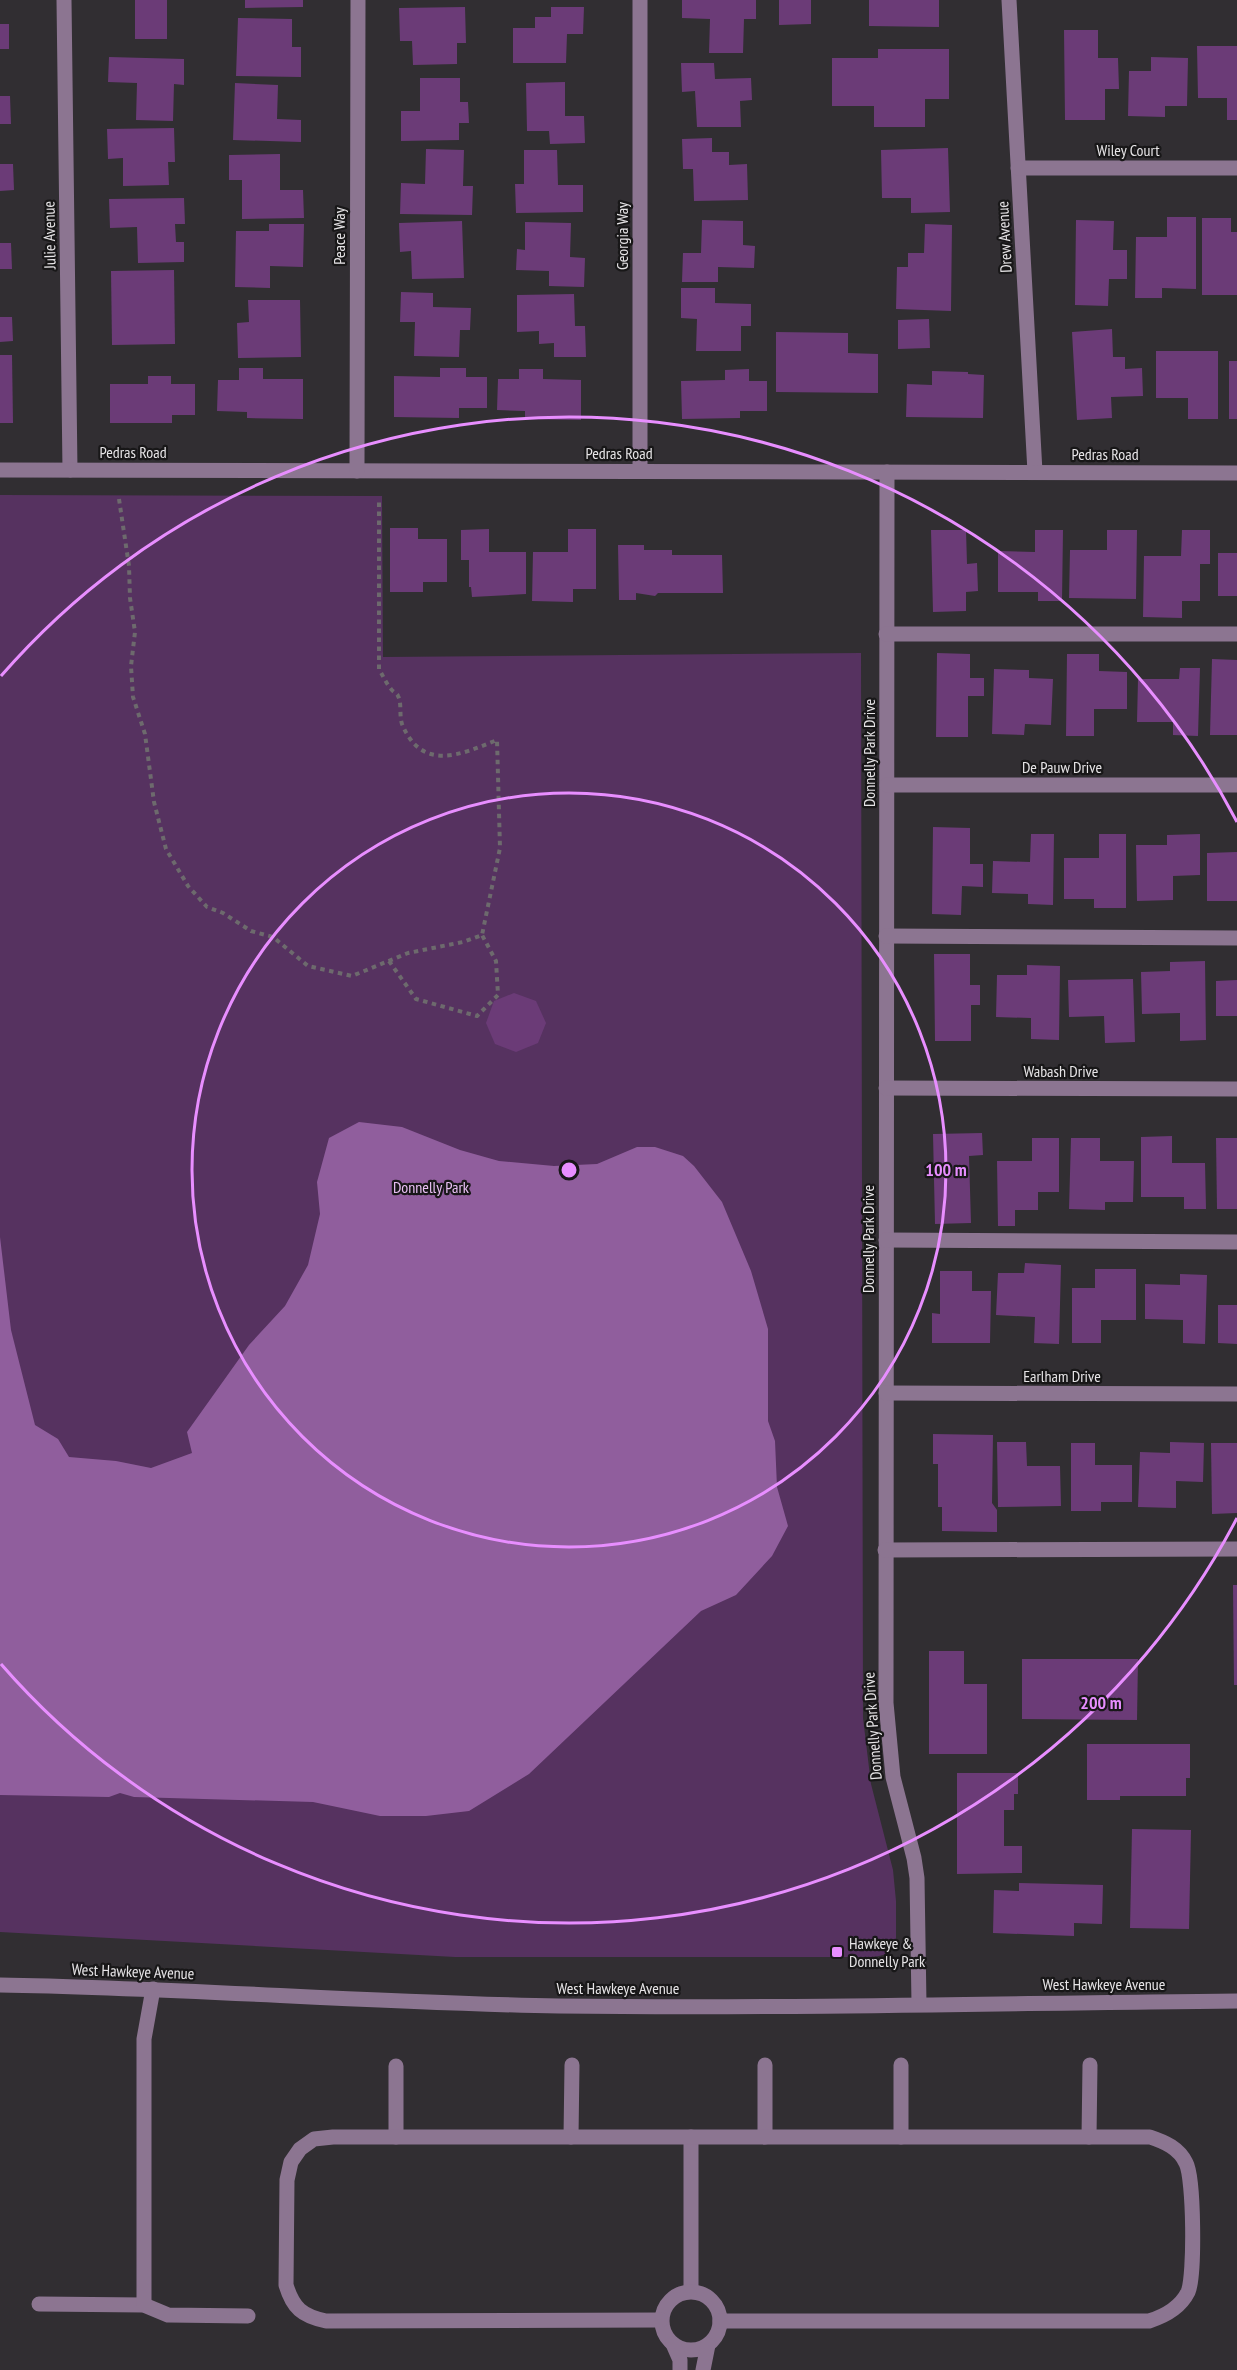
<svg xmlns="http://www.w3.org/2000/svg" width="1237" height="2370" viewBox="0 0 1237 2370" font-family="'PT Sans Narrow',sans-serif">
  <style>
    .green { fill: #563260 }
    .water { fill: #905e9d }
    .building { fill: #6b3b77 }
    .lines { fill: none; stroke-linecap: round; stroke-linejoin: round }
    .path { stroke: #6d6a6d; stroke-width: 4; stroke-dasharray: 4.5 4.5; stroke-linecap: butt }
    .minor { stroke: #8c7591; stroke-width: 15 }
    .ring { fill: none; stroke: #e88eff; stroke-width: 3 }
    .poi-dot { fill: #e88eff; stroke: #181718; stroke-width: 2 }
    .labels { text-anchor: middle; dominant-baseline: central; stroke-width: 4.5; stroke-linejoin: round; paint-order: stroke }
    .street-label { font-size: 16px; fill: #e6e4e6; stroke: #181718 }
    .park-label { font-size: 16px; fill: #e9c0f4; stroke: #181718 }
    .poi-label { font-size: 16px; fill: #e6e4e6; stroke: #181718; text-anchor: start }
    .centre { fill: #e88eff; stroke: #181718; stroke-width: 3 }
    .ring-label { font-size: 18px; text-anchor: middle; font-weight: bold; fill: #e88eff; stroke: #181718; stroke-width: 4.5; stroke-linejoin: round; paint-order: stroke }
  </style>
  <rect width="100%" height="100%" fill="#312e32"/>
  <path class="green" d="M0,495L382,496L383,657L861,653L863,1718L871,1784L893,1870L896,1901V1941C891,1953 884,1956 872,1957H455L0,1932Z"/>
  <path class="water" d="M359,1122L402,1127L460,1150L499,1161L554,1166L597,1164L637,1147H655L683,1156L694,1166L722,1202L751,1271L768,1329V1421L775,1441L777,1487L788,1526L772,1556L736,1595L701,1611L529,1774L469,1811L426,1816H380L313,1802L134,1797L120,1793L109,1797L0,1795V1237L11,1330L35,1425L58,1439L69,1457L116,1461L151,1468L192,1453L187,1432L249,1345L285,1306L308,1265L320,1214L317,1182L329,1138Z"/>
  <g class="building">
    <rect x="135" y="0" width="32" height="39"/>
    <path d="M245,0H303V7L245,8Z"/>
    <path d="M682,0H756V19H744L743,53H709L710,19L682,18Z"/>
    <path d="M779,0H811V24L779,25Z"/>
    <path d="M869,0H939V27L869,26Z"/>
    <path d="M465,7L466,43H457V64L413,65L412,41H400L399,8Z"/>
    <path d="M551,7H584L583,34H567L566,63H513V28H535V17H551Z"/>
    <path d="M238,18L292,19V47H301V77L236,76Z"/>
    <rect x="0" y="24" width="9" height="25"/>
    <path d="M1064,30H1098V58H1118L1119,89H1105V120H1065Z"/>
    <path d="M1197,46H1237V120H1227V98H1198Z"/>
    <path d="M878,49H949V99H925V127H874V106H832V58H878Z"/>
    <path d="M109,57L184,59V85L174,84L173,121L136,120L137,83L108,82Z"/>
    <path d="M1151,57L1188,58L1187,106H1165V117L1128,116L1129,71H1151Z"/>
    <path d="M681,63H714L715,79L751,78L752,100L740,101L741,127H697L695,91L682,92Z"/>
    <path d="M420,78H460V102H468L469,123H459V140L401,141V111H420Z"/>
    <path d="M565,82V116H584L585,143L550,144L549,131H527L526,83Z"/>
    <path d="M235,83L278,85L277,119L301,120V142L233,140Z"/>
    <path d="M0,96H10L11,124H0Z"/>
    <path d="M174,128L175,162H168L169,185L123,186V158L108,159L107,129Z"/>
    <path d="M712,138V152H729V165L747,164L748,200L694,201L693,169H683L682,139Z"/>
    <path d="M948,148L950,212L911,213V198H882L881,150Z"/>
    <path d="M426,149L464,150L463,186H473L472,215L400,214L401,183L425,184Z"/>
    <path d="M524,150H557L558,185H583V212L516,213L515,184H524Z"/>
    <path d="M280,154V190H303L304,218L242,219V180H229V155Z"/>
    <path d="M0,164H13L14,190L0,191Z"/>
    <path d="M184,198L185,224H175L176,242H184V262L138,263L137,227L110,228L109,199Z"/>
    <path d="M1167,217H1196V289L1162,288V298H1135L1136,237H1167Z"/>
    <path d="M1202,218H1231V232H1237V295H1202Z"/>
    <path d="M702,220L743,221V245L755,246L754,268L718,267V282H682L683,253H701Z"/>
    <path d="M1076,220L1114,221L1113,250H1127V279H1109L1108,306L1075,305Z"/>
    <path d="M462,221L464,278L412,279L411,251L400,252L399,223Z"/>
    <path d="M525,222L571,223L570,257L585,258L584,287L549,286V271L516,270L517,249L525,250Z"/>
    <path d="M269,224H304L303,267L270,266V288L235,287L236,231H269Z"/>
    <path d="M925,224L952,225L951,311L896,309L897,267H908V253H924Z"/>
    <path d="M0,243H11L12,269H0Z"/>
    <path d="M174,270L175,344L112,345L111,271Z"/>
    <path d="M681,288H715V303L751,304V326H741V351H696L697,319L681,318Z"/>
    <path d="M401,292L433,293V307L471,308L470,330H460L459,357L414,356L415,322H400Z"/>
    <path d="M574,294L575,326H585L586,357H554V343L539,344V331L517,332V295Z"/>
    <path d="M248,300H300L301,357L238,358L237,323L249,322Z"/>
    <path d="M0,317H12L13,341L0,342Z"/>
    <path d="M929,319L930,348L898,349V320Z"/>
    <path d="M1112,329L1113,357H1125V369L1142,368L1143,396L1111,397L1112,418L1077,420L1072,332Z"/>
    <path d="M776,332L848,333V353L878,354V393L776,392Z"/>
    <path d="M1156,351H1218V419H1188V398H1156Z"/>
    <path d="M0,355H12L13,423H0Z"/>
    <rect x="1229" y="361" width="8" height="58"/>
    <path d="M239,368H263V379H303V419L247,418V412L217,411L218,380H239Z"/>
    <path d="M440,368H466V377H487V408H459V418L394,417V376L440,377Z"/>
    <path d="M519,369H543V379L581,380V420L525,419V411L497,410L498,379H519Z"/>
    <path d="M749,369V381H767V411H740V418L682,419L681,381L725,380V370Z"/>
    <path d="M932,371L968,372V374L984,375L983,418L906,417L907,384L932,385Z"/>
    <path d="M148,376H171V384H195V415H172V423H110V384H148Z"/>
    <path d="M390,528H418V539H447V582H423V592H390Z"/>
    <path d="M489,529V552H526V594L472,597L471,587H469V560H461V530Z"/>
    <path d="M568,529H596V589H573V602L532,601L533,552H568Z"/>
    <path d="M931,530H966L967,564L977,563L978,591L966,592V611L933,612Z"/>
    <path d="M1035,530H1063L1062,601H1038V592H998V551L1035,552Z"/>
    <path d="M1107,530H1137L1136,599L1069,598L1070,550H1107Z"/>
    <path d="M1182,530H1210V564H1200V601H1182V618L1143,617L1144,556H1181Z"/>
    <path d="M618,545H644V550H672V555H722L723,593H658L655,596L636,593V600H619Z"/>
    <rect x="1218" y="553" width="19" height="43"/>
    <path d="M937,653L970,654V678H984V696H968V737H936Z"/>
    <path d="M1067,654H1099V671L1127,672V709H1094V736H1066Z"/>
    <path d="M1212,659L1237,660V735H1210Z"/>
    <path d="M1180,668H1200L1198,736L1173,735V722H1137L1138,679H1179Z"/>
    <path d="M994,669L1029,670V678L1053,679L1051,725L1025,724L1024,735L992,734Z"/>
    <path d="M933,827L970,828V864H983V887L962,886L961,915L932,914Z"/>
    <path d="M1031,834H1054L1053,905L1028,904V894L992,893L993,861L1030,862Z"/>
    <path d="M1099,834H1126V908H1094V899H1064V858H1099Z"/>
    <path d="M1200,834V875L1173,876V900L1137,901L1136,845H1167V835Z"/>
    <path d="M1237,852V901H1207V853Z"/>
    <path d="M934,954H970V985H980V1005H971V1041H935Z"/>
    <path d="M1205,961L1206,1040L1180,1041V1013L1142,1014L1141,972L1170,971V962Z"/>
    <path d="M1027,965L1060,966L1059,1040L1031,1039V1018L996,1017L997,975H1027Z"/>
    <path d="M1133,979L1135,1042L1105,1043L1104,1016L1069,1017L1068,980Z"/>
    <path d="M1237,980V1016H1216V981Z"/>
    <path d="M514,993L536,1001L546,1023L538,1043L516,1052L495,1044L486,1023L494,1001Z"/>
    <path d="M982,1133L983,1155L969,1156L971,1223L935,1224L933,1134Z"/>
    <path d="M1172,1136V1163H1205L1206,1209H1184V1197H1141V1137Z"/>
    <path d="M1032,1138H1059V1192H1038V1210H1015V1226H998L997,1161H1032Z"/>
    <path d="M1071,1138H1100V1161H1134L1133,1202H1105V1210L1069,1209Z"/>
    <path d="M1216,1138H1237V1209H1217Z"/>
    <path d="M1025,1263L1061,1265L1059,1344L1034,1343L1035,1317L996,1315L998,1273H1024Z"/>
    <path d="M1095,1269H1136V1320H1101V1343H1072V1288H1095Z"/>
    <path d="M940,1271H972V1291H991L990,1343H932V1313L940,1314Z"/>
    <path d="M1180,1274L1207,1275L1205,1344L1183,1343V1320L1145,1319V1284L1180,1285Z"/>
    <path d="M1218,1305H1237V1344L1218,1343Z"/>
    <path d="M933,1434L993,1435L992,1503L997,1510V1532L942,1531V1507H938V1464H933Z"/>
    <path d="M997,1442H1026L1027,1466H1060L1061,1506L998,1507Z"/>
    <path d="M1170,1442L1204,1443L1203,1482L1176,1481V1508L1138,1507L1140,1452L1170,1453Z"/>
    <path d="M1071,1443H1095V1465H1132V1502H1101V1511H1071Z"/>
    <path d="M1211,1443H1237V1513L1212,1514Z"/>
    <path d="M1233,1585H1237V1685H1234Z"/>
    <path d="M929,1651H964V1684H987V1754H929Z"/>
    <path d="M1022,1659H1138L1137,1720L1022,1719Z"/>
    <path d="M1087,1744H1190V1778H1186V1796H1120V1800H1087Z"/>
    <path d="M957,1773H1018V1794H1014V1810H1004V1846H1022V1873L957,1874Z"/>
    <path d="M1132,1829L1191,1830L1189,1929L1130,1928Z"/>
    <path d="M1019,1883L1103,1885L1102,1924L1074,1923V1936L993,1933L994,1890L1019,1891Z"/>
  </g>
  <g class="lines">
    <g class="path">
      <path d="M119,499L129,566L130,598L135,632L131,666L133,697L145,734L154,802L166,849L188,886L207,907L223,913L251,931L273,937L308,966L352,976L408,953L463,942L482,935L500,848L497,740C460,755 422,772 402,724C399,715 402,703 398,696C397,693 393,692 391,689C386,683 383,676 379,669V500"/>
      <path d="M389,961L416,999L477,1016L498,995L496,961L482,935"/>
    </g>
    <g class="minor">
      <path d="M64,0L70,470"/>
      <path d="M640,0V471"/>
      <path d="M1009,0L1035,472"/>
      <path d="M1018,168H1237"/>
      <path d="M0,470L1237,473"/>
      <path d="M357,471L358,0"/>
      <path d="M887,472L886,1703L893,1777L914,1858L917,1878L919,2004"/>
      <path d="M886,634H1237"/>
      <path d="M887,785H1237"/>
      <path d="M886,936L1237,938"/>
      <path d="M886,1088L1237,1089"/>
      <path d="M886,1240L1237,1242"/>
      <path d="M886,1393L1237,1394"/>
      <path d="M885,1550L1237,1549"/>
      <path d="M0,1985C187,1988 373,2003 559,2006C785,2009 1011,2003 1237,2001"/>
      <path d="M765,2065V2137"/>
      <path d="M396,2137V2066"/>
      <path d="M571,2137L572,2065"/>
      <path d="M901,2137V2065"/>
      <path d="M1089,2137L1090,2065"/>
      <path d="M691,2291V2137"/>
      <circle cx="691" cy="2321" r="29"/>
      <path d="M39,2304L144,2305L168,2315L248,2316"/>
      <path d="M144,2305V2039L153,1989"/>
      <path d="M661,2320L326,2321C302,2316 293,2308 286,2285L287,2180L291,2162L300,2149L314,2139L333,2137H1150C1165,2142 1179,2148 1186,2163C1194,2178 1195,2276 1188,2292C1180,2308 1165,2316 1149,2321H720"/>
      <path d="M673,2344L680,2360V2370"/>
      <path d="M703,2370L708,2345"/>
    </g>
  </g>
  <g class="ring">
    <circle cx="569" cy="1170" r="377"/>
    <path d="M1237 1518A753 753 0 0 1 1 1664M1 676A753 753 0 0 1 1237 822"/>
  </g>
  <rect class="poi-dot" x="831" y="1946" width="12" height="12" rx="3"/>
  <g class="labels">
    <g class="street-label">
      <text x="1128" y="150">Wiley Court</text>
      <text transform="translate(49 235) rotate(-91)">Julie Avenue</text>
      <text transform="translate(339 236) rotate(-90)">Peace Way</text>
      <text transform="translate(622 236) rotate(-90)">Georgia Way</text>
      <text transform="translate(1004 237) rotate(-93)">Drew Avenue</text>
      <text x="133" y="452">Pedras Road</text>
      <text x="619" y="453">Pedras Road</text>
      <text x="1105" y="454">Pedras Road</text>
      <text transform="translate(869 753) rotate(-90)">Donnelly Park Drive</text>
      <text x="1062" y="767">De Pauw Drive</text>
      <text x="1061" y="1071">Wabash Drive</text>
      <text transform="translate(868 1239) rotate(-90)">Donnelly Park Drive</text>
      <text x="1062" y="1376">Earlham Drive</text>
      <text transform="translate(872 1726) rotate(-94)">Donnelly Park Drive</text>
      <text transform="translate(133 1971) rotate(2)">West Hawkeye Avenue</text>
      <text x="1104" y="1984">West Hawkeye Avenue</text>
      <text x="618" y="1988">West Hawkeye Avenue</text>
    </g>
    <g class="park-label">
      <text x="431" y="1187">Donnelly Park</text>
    </g>
    <g class="poi-label">
      <text x="849" y="1943">Hawkeye &amp;<tspan x="849" dy="18">Donnelly Park</tspan></text>
    </g>
  </g>
  <circle cx="569" cy="1170" r="9" class="centre"/>
  <g class="ring-label">
    <text x="946" y="1176">100 m</text>
    <text x="1101" y="1709">200 m</text>
  </g>
</svg>
